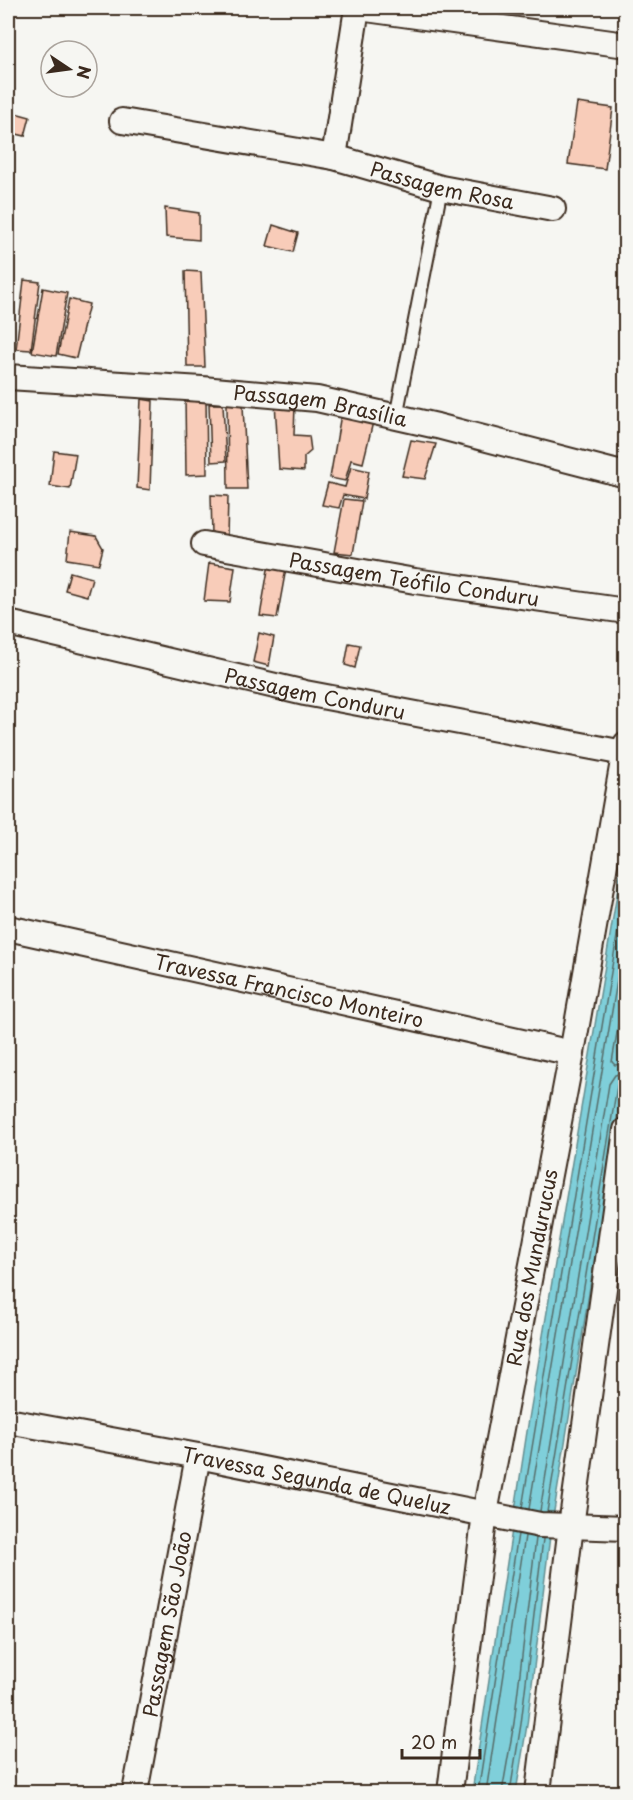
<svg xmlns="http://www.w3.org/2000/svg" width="633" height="1800" viewBox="0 0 633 1800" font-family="'Playpen Sans',sans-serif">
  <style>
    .water { fill: #7fcfda; stroke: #648d8f; stroke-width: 1.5 }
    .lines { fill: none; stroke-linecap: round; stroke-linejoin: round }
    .shore { stroke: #566c69; stroke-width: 1.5 }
    .building { fill: #f8ccb9; stroke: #3b2a1e; stroke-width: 1.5 }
    .lane-casing { stroke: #3b2a1e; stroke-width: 16 }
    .street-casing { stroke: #3b2a1e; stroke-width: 28 }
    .lane { stroke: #f6f6f2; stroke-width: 12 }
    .street { stroke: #f6f6f2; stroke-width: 24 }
    .labels { text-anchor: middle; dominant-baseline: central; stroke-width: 4.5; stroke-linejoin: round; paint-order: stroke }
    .street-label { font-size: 20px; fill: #3b2a1e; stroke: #f6f6f2 }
  </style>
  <rect width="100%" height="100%" fill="#f6f6f2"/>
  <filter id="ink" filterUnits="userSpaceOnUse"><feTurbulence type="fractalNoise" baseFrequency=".0167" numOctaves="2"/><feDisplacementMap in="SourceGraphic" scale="12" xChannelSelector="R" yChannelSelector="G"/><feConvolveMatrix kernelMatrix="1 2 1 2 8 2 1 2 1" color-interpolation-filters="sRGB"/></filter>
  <g filter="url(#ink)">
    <path class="water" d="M625,846V1069L550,1536L527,1725L516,1792H472L528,1425Z"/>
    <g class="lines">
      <g class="shore">
        <path d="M626,981L612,1062L615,1065L626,1063"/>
        <path d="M522,1508L626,882"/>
        <path d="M529,1509L626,927"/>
        <path d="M540,1511L609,1084L615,1075L626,1072"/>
        <path d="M547,1512L617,1086L620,1081L626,1080"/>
        <path d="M478,1792L518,1534"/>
        <path d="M486,1792L525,1536"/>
        <path d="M502,1792L514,1723L536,1538"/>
        <path d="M510,1792L521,1724L543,1539"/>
      </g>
    </g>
    <g class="building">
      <path d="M577,103L613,108L605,169L568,164Z"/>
      <path d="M8,111L30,117L25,136L8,132Z"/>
      <path d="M165,208L199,213V240L166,237Z"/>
      <path d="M273,225L298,233L293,252L267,246Z"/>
      <path d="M185,271L201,272L205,367H187Z"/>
      <path d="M24,280L40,282L31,350L16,349Z"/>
      <path d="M43,288L67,293L56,356L32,352Z"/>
      <path d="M69,299L89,304L76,358L58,354Z"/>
      <path d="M185,396L206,397L207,474L186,475Z"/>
      <path d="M141,399L153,401L150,490L137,488Z"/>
      <path d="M275,402L295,405L294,435L309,436L311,451L304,457V471L279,469Z"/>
      <path d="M209,404H223L226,461L211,462Z"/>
      <path d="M227,404L243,405L247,489H228Z"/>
      <path d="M341,414L374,418L363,463L351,460L345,481L330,478Z"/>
      <path d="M411,440L436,444L425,479L402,476Z"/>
      <path d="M54,451L76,454L70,489L50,486Z"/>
      <path d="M351,467L369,471L364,499L343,495L339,508L322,505L328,483L345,487Z"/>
      <path d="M211,495L228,496L227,538L212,535Z"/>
      <path d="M344,499L362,501L353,554L334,552Z"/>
      <path d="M70,532L96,536L103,548L99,564L67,559Z"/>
      <path d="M270,558L287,563L277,618L260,616Z"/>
      <path d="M209,563L235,567L230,602L204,601Z"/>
      <path d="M70,572L92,578L87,596L65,590Z"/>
      <path d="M259,633L274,637L269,666L253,662Z"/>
      <path d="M349,643L360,645L355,668L345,665Z"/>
    </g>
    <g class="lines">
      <defs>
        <path id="lane" d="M396,417L441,188"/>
        <g id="street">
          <path d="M359,8L626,45"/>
          <path id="s1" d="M122,121L334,157L441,188L553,209"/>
          <path d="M334,157L357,8"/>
          <path id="s2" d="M8,377L202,389L317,399L437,426L626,475"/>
          <path id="s3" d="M204,544L415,581L626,611"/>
          <path id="s4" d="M8,623L305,693L624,753"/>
          <path id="s5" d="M8,928L572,1053"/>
          <path id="s6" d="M8,1421L198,1456L540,1525L626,1528"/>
          <path id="s7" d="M135,1792L198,1456"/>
          <path id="s8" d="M450,1792L485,1513L572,1053L626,744"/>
          <path d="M538,1792L571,1526L626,1130"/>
        </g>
      </defs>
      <use href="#lane" class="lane-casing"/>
      <use href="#street" class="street-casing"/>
      <use href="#lane" class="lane"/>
      <use href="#street" class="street"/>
    </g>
  </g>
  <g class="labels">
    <g class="street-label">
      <text stroke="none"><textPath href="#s1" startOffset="327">Passagem Rosa</textPath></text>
      <text stroke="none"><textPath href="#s2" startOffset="314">Passagem Brasília</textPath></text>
      <text stroke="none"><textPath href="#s3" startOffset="213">Passagem Teófilo Conduru</textPath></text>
      <text stroke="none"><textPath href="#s4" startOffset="315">Passagem Conduru</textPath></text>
      <text stroke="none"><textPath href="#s5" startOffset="288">Travessa Francisco Monteiro</textPath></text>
      <text stroke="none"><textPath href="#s8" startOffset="531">Rua dos Mundurucus</textPath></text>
      <text stroke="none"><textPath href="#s6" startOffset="314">Travessa Segunda de Queluz</textPath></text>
      <text stroke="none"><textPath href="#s7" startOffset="171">Passagem São João</textPath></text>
    </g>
  </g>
  <rect width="633" height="1800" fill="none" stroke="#f6f6f2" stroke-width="30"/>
  <rect x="15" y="15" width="603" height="1770" fill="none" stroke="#3b2a1e" stroke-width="2" filter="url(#ink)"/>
  <g transform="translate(69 69) rotate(103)"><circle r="28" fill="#f6f6f2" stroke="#aba49d" stroke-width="1.5"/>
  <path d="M0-4.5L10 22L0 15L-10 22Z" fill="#3b2a1e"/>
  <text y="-9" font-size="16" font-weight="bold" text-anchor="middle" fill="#3b2a1e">N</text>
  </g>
  <path d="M402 1749v9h78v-9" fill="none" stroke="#3b2a1e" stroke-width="3"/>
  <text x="411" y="1749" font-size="18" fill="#3b2a1e" stroke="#f6f6f2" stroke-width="4.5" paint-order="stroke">20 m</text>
</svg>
